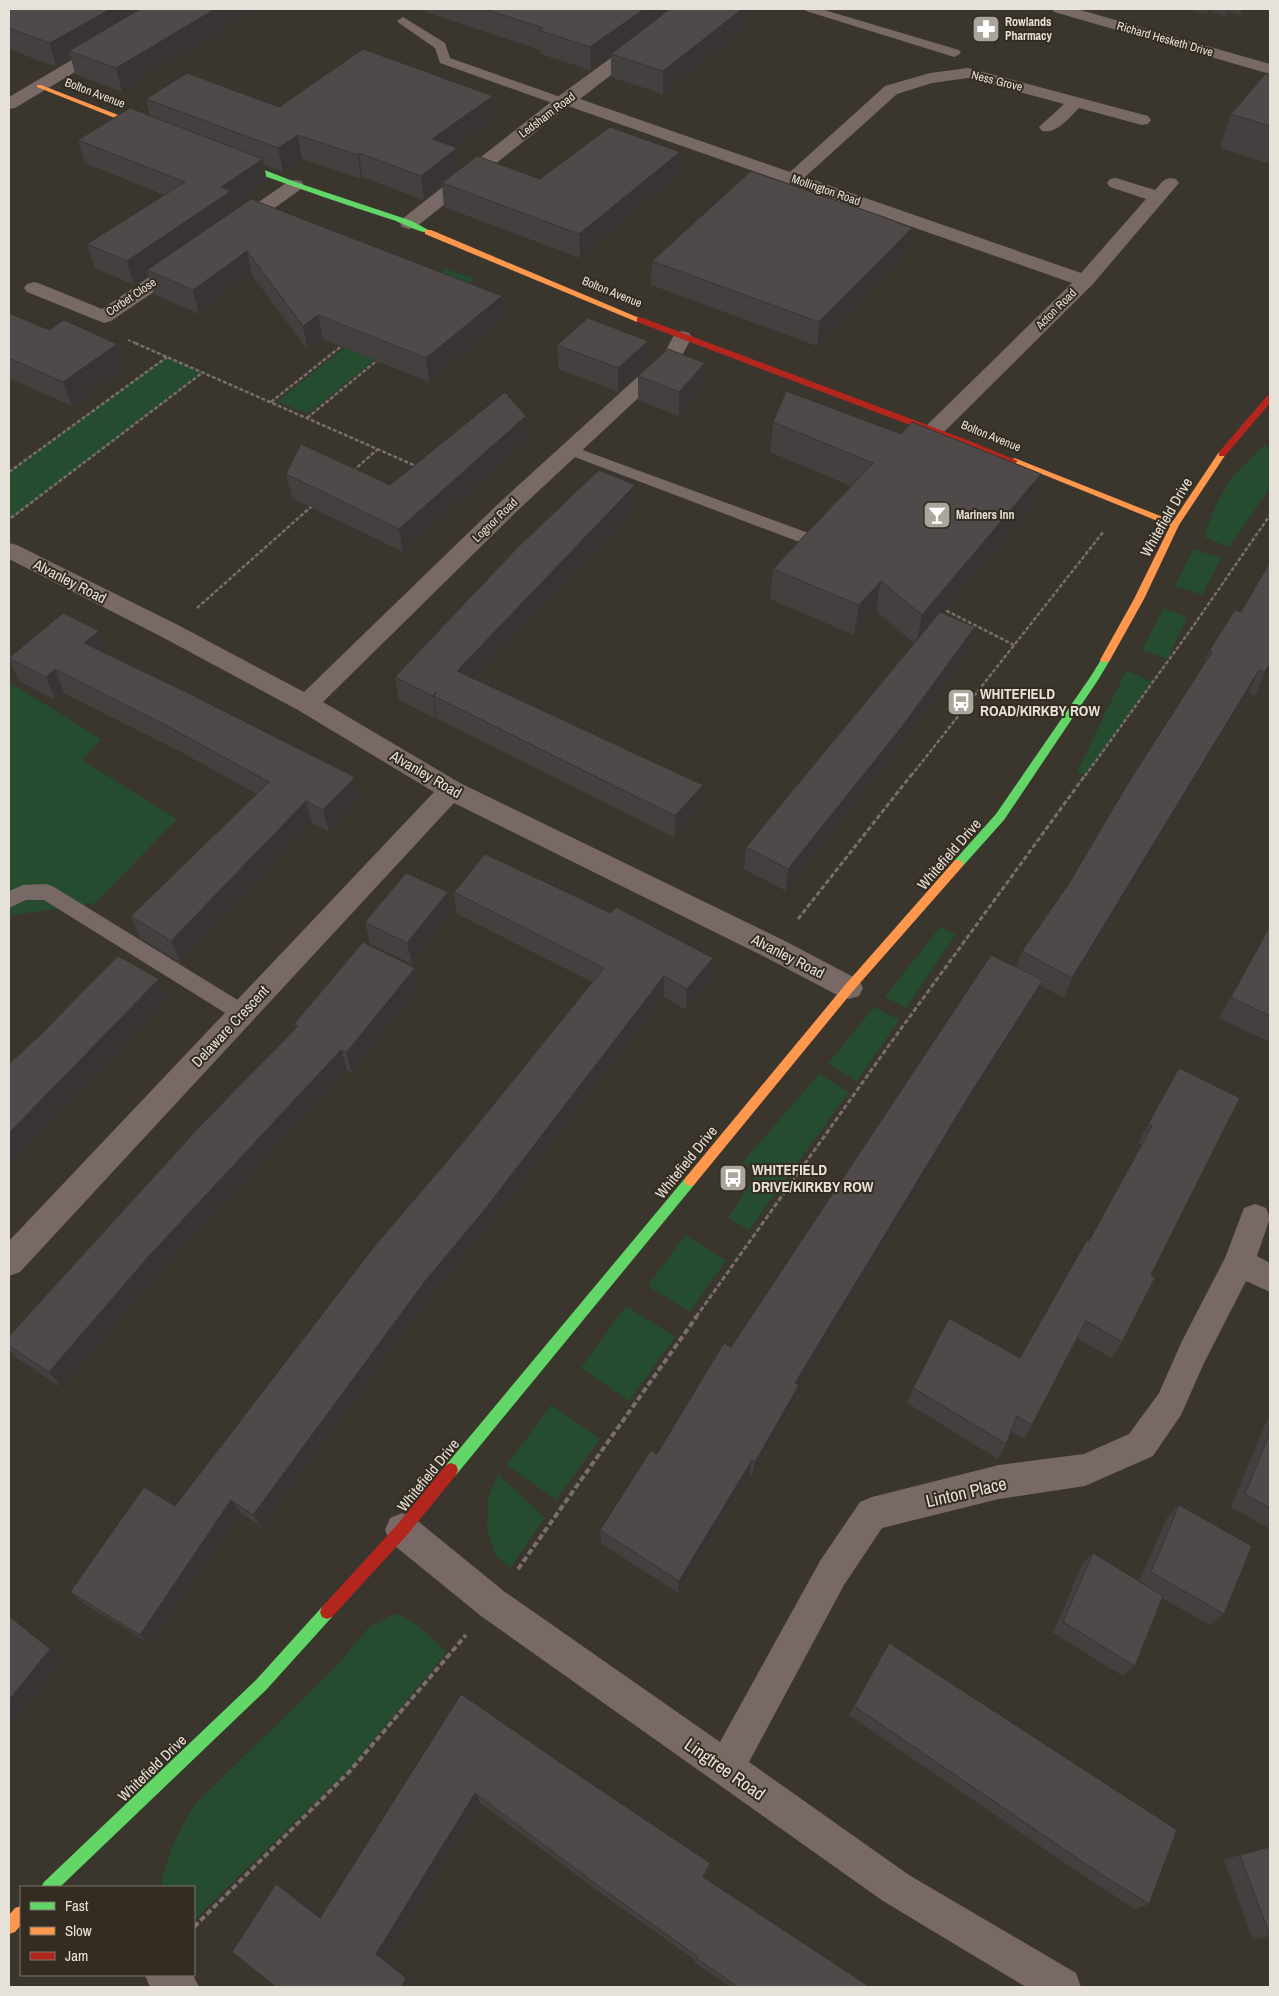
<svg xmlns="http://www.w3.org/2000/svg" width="1279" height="1996" viewBox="0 0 1279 1996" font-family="'Archivo Narrow',sans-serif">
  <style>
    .green { fill: #254c2e }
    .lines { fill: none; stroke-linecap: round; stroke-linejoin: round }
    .path-far3 { stroke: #796e6b; stroke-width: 2; stroke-dasharray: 3 2; stroke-linecap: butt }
    .path-far2 { stroke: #796e6b; stroke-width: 2.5; stroke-dasharray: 4 2; stroke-linecap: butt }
    .path-far1 { stroke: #796e6b; stroke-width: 3; stroke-dasharray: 5 2.5; stroke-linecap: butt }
    .path { stroke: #796e6b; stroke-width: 4; stroke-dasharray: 6 3; stroke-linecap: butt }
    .lane { fill: #786866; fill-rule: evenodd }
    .street { fill: #786866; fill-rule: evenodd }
    .fast { fill: #63d668; fill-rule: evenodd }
    .slow { fill: #ff974d; fill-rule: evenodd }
    .jam { fill: #b3261e; fill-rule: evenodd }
    .wall { fill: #44403f }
    .shaded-wall { fill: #373433 }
    .building { fill: #4f4a49; stroke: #373433 }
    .labels { text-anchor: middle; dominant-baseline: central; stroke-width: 4; stroke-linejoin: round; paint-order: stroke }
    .far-poi-label { font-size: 12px; font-weight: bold; fill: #e6e1d9; stroke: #342c20; text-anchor: start }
    .far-street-label { font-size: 12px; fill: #e6e1d9; stroke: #342c20 }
    .street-label { font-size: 15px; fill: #e6e1d9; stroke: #342c20 }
    .poi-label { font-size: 15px; font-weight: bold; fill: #e6e1d9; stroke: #342c20; text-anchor: start }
    .near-street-label { font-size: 18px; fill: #e6e1d9; stroke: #342c20 }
  </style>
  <rect width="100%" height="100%" fill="#3a362e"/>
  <g class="green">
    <path d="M446,269L474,279L308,414L277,401Z"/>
    <path d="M167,357L202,373L9,520V472Z"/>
    <path d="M1264,445L1270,448V488L1229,547L1204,537L1216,505L1231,478Z"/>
    <path d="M1193,549L1221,558L1202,595L1175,586Z"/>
    <path d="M1163,609L1187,617L1168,659L1142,650Z"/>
    <path d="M1126,671L1152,681L1086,774L1077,772Z"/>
    <path d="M9,682L101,739L82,760L177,819L95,903L13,915L9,919Z"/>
    <path d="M940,927L956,934L906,1008L885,997Z"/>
    <path d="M874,1007L899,1020L857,1081L828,1064Z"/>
    <path d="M819,1074L849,1092L749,1230L728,1218L759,1171L742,1163Z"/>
    <path d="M685,1235L726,1260L690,1312L648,1286Z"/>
    <path d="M626,1306L675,1337L629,1401L581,1368Z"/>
    <path d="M551,1405L600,1439L556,1500L507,1465Z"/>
    <path d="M498,1474L545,1518L510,1568L495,1555L487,1529L488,1498Z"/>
    <path d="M395,1614C417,1620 431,1637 446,1653L350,1768L194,1920V1887H161C166,1856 179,1829 196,1803L335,1668L369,1627Z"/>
  </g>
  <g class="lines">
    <path class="path-far3" d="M128,340L138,344"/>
    <g class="path-far2">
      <path d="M135,343L416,466"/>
      <path d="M271,402L343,345"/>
      <path d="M307,418L380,358"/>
      <path d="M353,471L378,449"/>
      <path d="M9,472L167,357"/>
      <path d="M11,518L202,373"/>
      <path d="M197,608L312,506"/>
      <path d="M941,608L1014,645"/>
      <path d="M911,776L1104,531"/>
      <path d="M1085,776L1194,625L1270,515"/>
    </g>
    <g class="path-far1">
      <path d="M798,919L912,774"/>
      <path d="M696,1317L887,1048L1086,774"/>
    </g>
    <g class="path">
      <path d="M518,1569L697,1316"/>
      <path d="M194,1927L350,1771L466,1635"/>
    </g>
    <g class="lane">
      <path d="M804,9H821L959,50L961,53L955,57L951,56L806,11Z"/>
      <path d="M403,17L445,43L450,58L566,99L568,102L566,105H558L440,63L435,48L399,23L397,21Z"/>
      <path d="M569,445L814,535L816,539L814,543L808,544L802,543L564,453L561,450L564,447Z"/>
      <path d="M47,884L54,887L249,1007L252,1013L249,1019L242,1021L235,1019L44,900H26L9,908V891L23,885Z"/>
    </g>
    <g class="street">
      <path d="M158,9H177L175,12L15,108L9,109V97Z"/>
      <path d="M678,9H696L580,99L790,172L885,86L930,73L968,68L1148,116L1151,120L1148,124L1142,125L1079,108C1069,118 1057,134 1042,131L1039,127L1064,104L968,78L932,83L897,94L805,177L1081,273L1146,199L1110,187L1107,183L1110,179L1116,178L1155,190C1162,182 1165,176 1176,179L1179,183L1092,285L942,434L935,436L928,434L925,429L928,424L1072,283L568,106L416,227L409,229L402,227L400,223L402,219L556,98Z"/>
      <path d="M1052,9H1077L1270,64V74L1054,12Z"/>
      <path d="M295,180L301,181L304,185L301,189L244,230L237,232L230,230L228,226L230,222L289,181Z"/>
      <path d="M183,257L190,259L192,263L190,267L111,321L104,323L27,292L24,288L27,284L34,282L41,284L102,309L176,259Z"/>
      <path d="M682,331L689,333L692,337L680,359L515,513L323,702L460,783L785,941L859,980L863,988L859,996L849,999L839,996L765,957L454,803L20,1272L9,1276V1241L434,792L298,710L162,637L9,559V543L17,545L178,625L304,692L499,503L665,352L675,333Z"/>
      <path d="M1255,1204L1266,1208L1270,1218L1257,1256L1270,1263V1292L1246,1281L1204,1363L1181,1415L1153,1456L1085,1486L999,1499L882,1528L844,1585L749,1762L909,1875L1076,1973L1081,1987H1026L883,1901L481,1616L390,1542L385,1530L390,1518L402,1513L414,1518L505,1592L720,1742L820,1561L860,1502L872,1497L999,1465L1084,1454L1129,1434L1159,1393L1182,1341L1225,1258L1244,1208Z"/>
      <path d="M145,1975H193L199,1987H150Z"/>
    </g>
    <g class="fast">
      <path d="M227,158H233L298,183L412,221L432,232C426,236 402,223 393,220C338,202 282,183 227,162Z"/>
      <path d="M1105,657L1110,660L1098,680L1004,820L962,867H954L953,864L954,861L996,814L1091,676L1102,658Z"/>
      <path d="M690,1176L694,1177L696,1181L694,1185L456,1475L451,1477L446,1475L444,1470L446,1465L686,1177Z"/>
      <path d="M327,1605L332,1607L334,1612L332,1617L266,1690L60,1887H41L44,1882L256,1680L322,1607Z"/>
    </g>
    <g class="slow">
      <path d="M37,85H41L157,130L150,132L37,87Z"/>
      <path d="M425,230H431L644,320L637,322L425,234Z"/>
      <path d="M1222,451L1226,454L1179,525L1144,599L1110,660L1108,662H1102L1100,660L1134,599L1170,526L1010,461L1014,458L1017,459L1173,521L1219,452Z"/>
      <path d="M958,860L962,861L963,864L962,867L853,991L694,1185L690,1186L686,1185L684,1181L686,1177L845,985L954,861Z"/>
      <path d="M21,1906V1925L15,1932L9,1934V1915L15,1908Z"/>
    </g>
    <g class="jam">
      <path d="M637,318H643L970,441L1018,461L1014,464L1011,463L637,322Z"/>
      <path d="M1270,395V403L1225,456H1219V452L1267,396Z"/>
      <path d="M451,1463L456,1465L458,1470L456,1475L407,1535L332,1617L327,1619L322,1617L320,1612L322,1607L397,1525L446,1465Z"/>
    </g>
  </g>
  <g class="wall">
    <path d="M9,9H258L122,92L75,74L71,58L56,67L9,49Z"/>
    <path d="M417,9H748L747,27L663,94L611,77V56L591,70L540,54V50Z"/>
    <path d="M1187,9H1246L1240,15L1229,12L1226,16L1210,11L1207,14Z"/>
    <path d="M1270,75V164L1220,148L1231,114Z"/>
    <path d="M146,99L495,120L456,148H457L459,170L540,179L679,175L580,258L444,207L442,185L424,200L362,177L361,179L302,159L283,172L264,165L267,183L234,206L235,210L502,296L504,320L429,382L323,339L308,350L252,275L199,314L154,294L148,275L134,285L95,268L87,244L164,195L85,163L78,140L150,116Z"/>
    <path d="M908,252L817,346L651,285L652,261Z"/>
    <path d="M9,313L49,330L117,344L125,368L72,406L9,378Z"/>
    <path d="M648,341V365L618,392L559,369L557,345Z"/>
    <path d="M705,363L704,387L679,416L638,400V376Z"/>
    <path d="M773,422L901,434L1041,474L1034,505L943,613L970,650L897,751L786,891L744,869L746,847L914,643L876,611L854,635L770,599L773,569L851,486L770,452Z"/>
    <path d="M528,440L403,552L292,498L286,474L390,485Z"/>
    <path d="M635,485L636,509L475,679L703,785L702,808L675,838L438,719L437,718L436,719L399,700L395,677Z"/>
    <path d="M1270,562V668L1255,696L1248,693L1064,998L1041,986L1035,1001L965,1110L799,1386L795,1400L752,1476L750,1474L678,1593L601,1543L600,1530L657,1454L731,1347L1016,967L1022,951L1068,885L1203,667L1209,651L1241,612Z"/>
    <path d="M99,631L107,654L355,777L360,800L329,832L312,823L180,962L140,938L131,916L257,794L179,751L64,693L56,700L19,681L9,659V658Z"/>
    <path d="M448,892L451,914L412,964L370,944L365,922Z"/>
    <path d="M454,892L611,913L713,958L712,979L686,1010L664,997L489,1226L431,1297L262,1527L241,1513L152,1645L83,1603L70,1592L175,1506L460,1146L592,982L457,914Z"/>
    <path d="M1270,926V1042L1219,1018Z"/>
    <path d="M415,968L419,989L352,1073L347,1070L160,1273L62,1388L17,1358L9,1349V1336L296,1029L294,1024Z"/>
    <path d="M1179,1068L1151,1275L1122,1342L1111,1358L1077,1338L1032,1425L1024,1439L1011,1432L1006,1444L998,1459L907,1403L913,1388L1020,1358L1089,1241L1142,1145L1138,1143Z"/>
    <path d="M1270,1413V1529L1231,1507L1259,1439Z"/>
    <path d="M1179,1505L1224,1614L1210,1625L1162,1598L1135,1666L1123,1676L1053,1633L1082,1565L1093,1553L1139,1581L1167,1518Z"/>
    <path d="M889,1643L1149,1904L1135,1909L1084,1876L849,1715Z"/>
    <path d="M461,1694L571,1770L710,1863L704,1878L870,1987H730L694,1962L695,1960L602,1894L481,1804L386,1958L416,1982L412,1987H276L291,1891L322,1915Z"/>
    <path d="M1240,1855L1270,1936L1253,1940L1224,1860Z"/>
  </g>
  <g class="shaded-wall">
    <path d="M110,9H155L69,51L71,58L56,67L50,43Z"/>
    <path d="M215,9H258L122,92L116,68Z"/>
    <path d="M644,9H675L611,54V56L591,70L590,47Z"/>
    <path d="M742,9H748L747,27L663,94V71Z"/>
    <path d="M1208,9H1210V11L1207,14Z"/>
    <path d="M1228,9H1230L1229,12L1226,16Z"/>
    <path d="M1242,9H1246L1240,15Z"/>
    <path d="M493,96L495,120L434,163L432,139Z"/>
    <path d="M298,135L302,159L283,172L278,148Z"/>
    <path d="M457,148L459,172L442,183V185L424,200L421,176Z"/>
    <path d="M680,152L679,175L580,258L579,234Z"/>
    <path d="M359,153L362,177L361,179L358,155Z"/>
    <path d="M263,159L267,183L234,206L236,215L147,270L148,275L134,285L127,261L221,187Z"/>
    <path d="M912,228L908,252L817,346L819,322Z"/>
    <path d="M247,251L252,275L199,314L193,290Z"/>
    <path d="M502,296L504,320L429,382L426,358Z"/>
    <path d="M318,315L323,339L308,350L303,326Z"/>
    <path d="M648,341V365L618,392V368Z"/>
    <path d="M117,344L125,368L72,406L63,382Z"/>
    <path d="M705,363L704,387L679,416V392Z"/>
    <path d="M526,416L528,440L403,552L399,529Z"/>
    <path d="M1041,474L1034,505L916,645L922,615Z"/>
    <path d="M635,485L636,509L460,694L457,671Z"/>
    <path d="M881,581L876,611L854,635L859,605Z"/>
    <path d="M975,627L970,650L897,751L786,891L788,869Z"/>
    <path d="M99,631L108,654L93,667L84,643Z"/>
    <path d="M1270,664V668L1255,696L1265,672Z"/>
    <path d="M55,669L64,693L56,700L46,677Z"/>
    <path d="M1259,670L1248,693L1064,998L1072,978Z"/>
    <path d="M436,692L434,696L437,718L436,719L433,696Z"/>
    <path d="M355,777L360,800L329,832L323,810Z"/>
    <path d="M703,785L702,808L675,838V816Z"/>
    <path d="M306,801L312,823L180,962L171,941Z"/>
    <path d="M448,892L451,914L412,964L407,943Z"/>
    <path d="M713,958L712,979L686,1010L687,989Z"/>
    <path d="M415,968L419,989L352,1073L346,1053Z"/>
    <path d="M664,976V997L489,1226L431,1297L262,1527L253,1515L426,1280Z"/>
    <path d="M159,979L168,1000L9,1166V1133Z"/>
    <path d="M1043,980L1035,1001L965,1110L799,1386L795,1400L752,1476L755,1462L795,1383L972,1091Z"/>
    <path d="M341,1050L347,1070L160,1273L62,1388L49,1372L149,1256Z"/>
    <path d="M752,1460L750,1474L678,1593L679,1581Z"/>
    <path d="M231,1500L241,1513L152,1645L140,1635Z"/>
    <path d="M9,1615L65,1659L9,1729Z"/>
    <path d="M475,1793L481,1804L386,1958L416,1982L412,1987H401L376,1954Z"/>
    <path d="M276,1884L291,1891L333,1924L320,1918Z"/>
  </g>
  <g class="building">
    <path d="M9,9H110L50,43L9,28Z"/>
    <path d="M140,9H215L116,68L69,51Z"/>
    <path d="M484,9H644L590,47L539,30L543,28Z"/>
    <path d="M670,9H742L663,71L611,54Z"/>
    <path d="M363,49L493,96L432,139L457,148L421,176L359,153L358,155L298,135L278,148L146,99L187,73L279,107Z"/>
    <path d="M1266,73L1270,75V126L1231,114Z"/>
    <path d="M130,108L263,159L221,187L231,191L127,261L87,244L185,182L78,140Z"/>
    <path d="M610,127L680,152L579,234L442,183L477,156L540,179Z"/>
    <path d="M751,171L884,217L912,228L819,322L652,261Z"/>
    <path d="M251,199L502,296L426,358L318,315L303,326L247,251L193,290L147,270Z"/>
    <path d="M9,313L49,330L64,320L117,344L63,382L9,358Z"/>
    <path d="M588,318L648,341L618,368L557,345Z"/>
    <path d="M668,349L705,363L679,392L638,376Z"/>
    <path d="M786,391L901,434L912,422L1041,474L922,615L881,581L859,605L773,569L873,463L773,422Z"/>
    <path d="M505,392L526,416L399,529L286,474L301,444L390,485Z"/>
    <path d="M599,470L635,485L457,671L703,785L675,816L434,696L436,692L433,696L395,677L517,548Z"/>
    <path d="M1270,562V664L1265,672L1259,670L1072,978L1022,951L1068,885L1130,780L1212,652L1209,651L1235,610L1241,612Z"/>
    <path d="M940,612L975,627L901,728L788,869L746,847Z"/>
    <path d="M63,613L99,631L84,643L186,692L355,777L323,810L306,801L171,941L131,916L269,782L171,728L55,669L46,677L9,658Z"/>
    <path d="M485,854L611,913L616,907L713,958L687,989L664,976L486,1208L426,1280L253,1515L231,1500L140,1635L70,1592L144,1487L175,1506L373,1248L460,1146L604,968L454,892Z"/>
    <path d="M406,873L448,892L407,943L365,922Z"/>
    <path d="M1270,926V1016L1231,997Z"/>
    <path d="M363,942L415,968L346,1053L341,1050L149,1256L49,1372L9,1346V1336L201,1125L298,1026L294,1024Z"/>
    <path d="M991,955L1043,980L972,1091L795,1383L799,1385L755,1462L752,1460L679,1581L600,1530L651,1450L657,1454L724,1343L731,1347Z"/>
    <path d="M118,956L159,979L9,1133V1064L38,1037Z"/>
    <path d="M1179,1068L1240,1098L1151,1275L1155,1278L1122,1342L1086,1321L1032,1425L1017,1416L1006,1444L913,1388L949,1318L1020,1358L1087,1240L1089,1241L1152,1126L1148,1124Z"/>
    <path d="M1270,1432V1508L1245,1494Z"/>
    <path d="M1179,1505L1252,1546L1224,1614L1151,1572Z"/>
    <path d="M1093,1553L1163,1596L1135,1666L1063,1622Z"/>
    <path d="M9,1616L50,1649L9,1700Z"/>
    <path d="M889,1643L1177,1830L1149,1904L1096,1871L854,1706Z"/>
    <path d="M461,1694L571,1770L710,1863L703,1877L870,1987H738L696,1958L697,1956L600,1887L475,1793L376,1954L406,1978L401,1987H276L232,1952L276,1884L320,1918Z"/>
    <path d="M1270,1847V1936L1240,1855Z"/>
  </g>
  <defs>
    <symbol id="pharmacy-square" viewBox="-11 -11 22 22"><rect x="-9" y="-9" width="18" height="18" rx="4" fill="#aaa59d" stroke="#342c20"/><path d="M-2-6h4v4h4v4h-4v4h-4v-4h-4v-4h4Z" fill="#fff"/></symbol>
    <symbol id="bar-square" viewBox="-11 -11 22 22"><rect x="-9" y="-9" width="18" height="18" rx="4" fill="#aaa59d" stroke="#342c20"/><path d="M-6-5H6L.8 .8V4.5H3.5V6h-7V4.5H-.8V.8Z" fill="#fff"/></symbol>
    <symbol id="bus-square" viewBox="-11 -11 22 22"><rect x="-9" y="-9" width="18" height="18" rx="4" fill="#aaa59d" stroke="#342c20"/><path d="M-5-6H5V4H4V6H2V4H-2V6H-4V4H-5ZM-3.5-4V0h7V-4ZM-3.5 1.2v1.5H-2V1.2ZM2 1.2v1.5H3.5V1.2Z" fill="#fff"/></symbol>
  </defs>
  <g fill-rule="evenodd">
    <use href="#pharmacy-square" x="970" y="13" width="32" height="32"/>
    <use href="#bar-square" x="921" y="499" width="32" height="32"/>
    <use href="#bus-square" x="945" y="686" width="32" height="32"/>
    <use href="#bus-square" x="717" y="1162" width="32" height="32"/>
  </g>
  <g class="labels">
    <g class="far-poi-label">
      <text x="1005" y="22">Rowlands<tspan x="1005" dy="14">Pharmacy</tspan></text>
      <text x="956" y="515">Mariners Inn</text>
    </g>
    <g class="far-street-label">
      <text transform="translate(1165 39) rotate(16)">Richard Hesketh Drive</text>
      <text transform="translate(997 81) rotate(14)">Ness Grove</text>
      <text transform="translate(95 93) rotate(21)">Bolton Avenue</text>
      <text transform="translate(547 115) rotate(-37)">Ledsham Road</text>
      <text transform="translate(826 190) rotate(19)">Mollington Road</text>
      <text transform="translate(612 292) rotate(22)">Bolton Avenue</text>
      <text transform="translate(131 297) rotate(-34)">Corbet Close</text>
      <text transform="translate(1056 309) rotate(-45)">Acton Road</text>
      <text transform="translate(991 436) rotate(22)">Bolton Avenue</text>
      <text transform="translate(495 520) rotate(-44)">Lognor Road</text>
    </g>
    <g class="street-label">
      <text transform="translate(1166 517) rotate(-60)">Whitefield Drive</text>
      <text transform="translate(70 581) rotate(27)">Alvanley Road</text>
      <text transform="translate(426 774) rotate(30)">Alvanley Road</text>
      <text transform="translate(949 854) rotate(-49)">Whitefield Drive</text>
      <text transform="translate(788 956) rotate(27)">Alvanley Road</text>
      <text transform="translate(230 1026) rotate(-47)">Delaware Crescent</text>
      <text transform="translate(686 1162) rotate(-51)">Whitefield Drive</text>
      <text transform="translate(428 1475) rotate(-51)">Whitefield Drive</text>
      <text transform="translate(152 1768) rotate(-44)">Whitefield Drive</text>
    </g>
    <g class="poi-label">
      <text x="980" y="693">WHITEFIELD<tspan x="980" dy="17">ROAD/KIRKBY ROW</tspan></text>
      <text x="752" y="1169">WHITEFIELD<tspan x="752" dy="17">DRIVE/KIRKBY ROW</tspan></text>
    </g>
    <g class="near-street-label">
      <text transform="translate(966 1492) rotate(-13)">Linton Place</text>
      <text transform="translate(725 1769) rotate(35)">Lingtree Road</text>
    </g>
  </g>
  <rect width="1279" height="1996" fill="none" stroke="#e6e1d9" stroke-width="20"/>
  <rect x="20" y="1886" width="175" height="90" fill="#342c20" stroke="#7b746a"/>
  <rect x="30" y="1902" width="25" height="8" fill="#63d668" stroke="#7b746a"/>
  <text x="65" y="1911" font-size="15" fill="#e6e1d9">Fast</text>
  <rect x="30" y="1927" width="25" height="8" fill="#ff974d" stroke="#7b746a"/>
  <text x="65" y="1936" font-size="15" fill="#e6e1d9">Slow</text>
  <rect x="30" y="1952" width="25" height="8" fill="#b3261e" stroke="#7b746a"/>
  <text x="65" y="1961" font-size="15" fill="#e6e1d9">Jam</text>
</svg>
